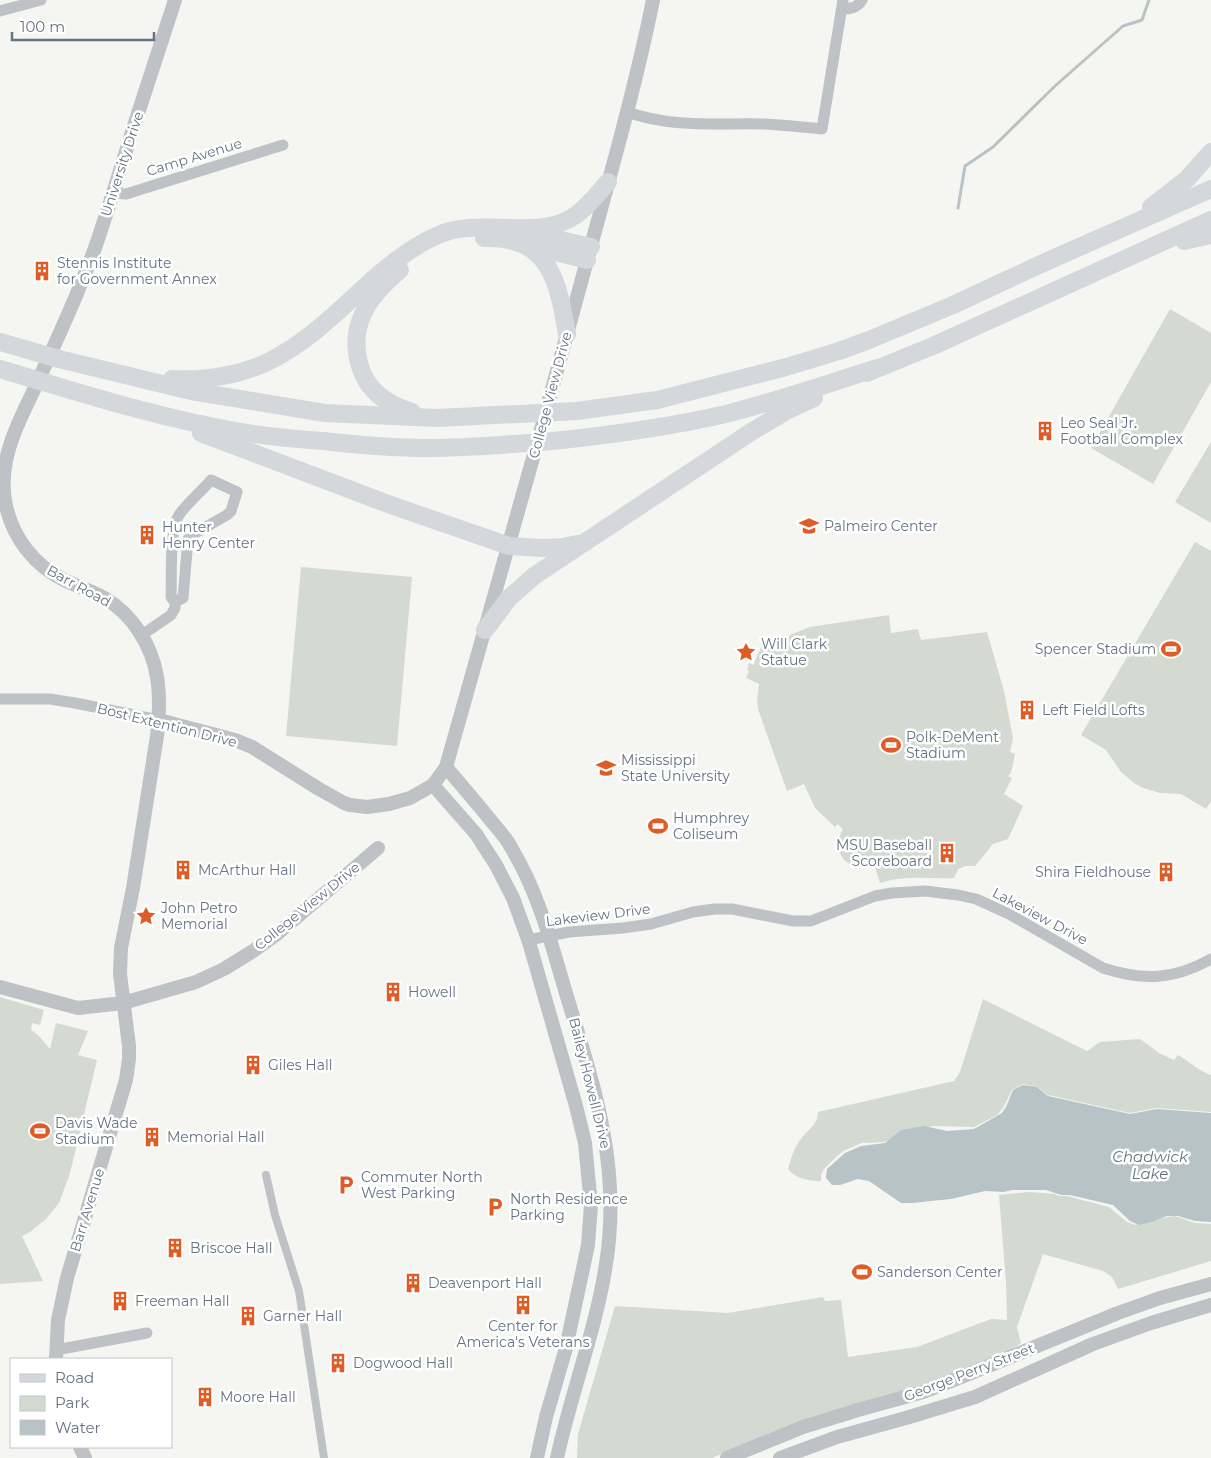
<svg xmlns="http://www.w3.org/2000/svg" width="1211" height="1458" viewBox="0 0 1211 1458" font-family="Montserrat,sans-serif">
  <style>
    .green { fill: #d4dad1 }
    .water { fill: #b8c3c8 }
    .lines { fill: none; stroke-linecap: round; stroke-linejoin: round }
    .stream { stroke: #b8c3c8; stroke-width: 3 }
    .pedestrian { stroke: #bec1c5; stroke-width: 8 }
    .minor { stroke: #bec1c5; stroke-width: 11 }
    .tertiary { stroke: #bec1c5; stroke-width: 14 }
    .primary { stroke: #d4d8dc; stroke-width: 18 }
    .labels { text-anchor: middle; dominant-baseline: central; stroke-width: 5; stroke-linejoin: round; paint-order: stroke }
    .street-label { font-size: 14px; fill: #657382; stroke: #fff }
    .poi-label { font-size: 14px; fill: #657382; stroke: #fff; text-anchor: start }
    .water-label { font-size: 15px; font-style: italic; fill: #60757f; stroke: #fff }
  </style>
  <rect width="100%" height="100%" fill="#f5f5f1"/>
  <g class="green">
    <path d="M1170,309L1211,333V382L1153,484L1091,448Z"/>
    <path d="M1211,442V523L1175,502Z"/>
    <path d="M1195,542L1211,551V801L1206,809L1181,794L1160,793L1143,788L1134,783L1121,772L1106,750L1081,735Z"/>
    <path d="M301,567L412,577L397,746L286,736Z"/>
    <path d="M889,615L891,633L918,629L921,640L987,632L1004,691L1013,738L1010,752L1015,754L1011,773L1008,776L1012,778L1004,794L1023,806L1008,839L993,844L975,866H966L958,869L954,878C929,879 905,875 880,883L873,861C849,876 829,852 843,829L838,824L835,827L815,808L804,784L787,791L758,709L757,700L759,684L746,678L749,671L747,670L749,663L753,665L762,646L760,645L764,639L777,646L792,634L810,627Z"/>
    <path d="M0,997L44,1010L40,1025L32,1023L31,1030L38,1035L50,1049L56,1023L88,1031L78,1055L97,1060L70,1173L59,1203L46,1219L30,1232L22,1236L43,1281L0,1284Z"/>
    <path d="M983,999L1087,1051L1100,1042L1140,1039L1159,1053L1174,1060L1178,1055C1189,1061 1200,1072 1211,1075V1112L1157,1108L1130,1113L1048,1095L1038,1087L1023,1084L1012,1090L1003,1108L997,1115L974,1127L932,1126L884,1142L862,1143L843,1151L831,1162L824,1169L821,1175V1181C809,1181 796,1179 788,1169C791,1159 794,1147 801,1139C808,1129 818,1125 818,1112L954,1081L960,1072Z"/>
    <path d="M1029,1192L1055,1194L1059,1196H1067L1109,1207L1127,1222L1135,1225L1168,1217L1175,1216L1195,1223L1211,1224V1261L1118,1289L1112,1277L1103,1271L1043,1254L1017,1327L1021,1343L1004,1354L931,1384L818,1415L785,1427L712,1458H577L578,1434L615,1306L728,1313L823,1297L825,1301L841,1300L848,1357L917,1347L991,1319L1007,1320L1006,1282L999,1195Z"/>
  </g>
  <path class="water" d="M1023,1085L1037,1087L1048,1096L1130,1114L1157,1109L1211,1113V1222L1195,1221L1178,1216H1167L1152,1222L1139,1225L1130,1221L1113,1205L1070,1195H1061L1046,1190H1012L1004,1192L985,1191L951,1199L912,1203H901L869,1181L858,1179L840,1185H832L826,1178L827,1169L845,1153L861,1146L885,1143L901,1130L924,1126L947,1131L974,1129L1002,1113L1006,1107L1013,1090Z"/>
  <g class="lines">
    <path class="stream" d="M958,208L965,166L993,147L1055,86L1123,26L1142,20L1149,0"/>
    <path class="pedestrian" d="M266,1175L275,1215L299,1291L324,1458"/>
    <g class="minor">
      <path d="M842,9C850,9 857,8 862,0"/>
      <path d="M0,11L41,0"/>
      <path d="M627,112C672,128 717,123 764,124C783,125 803,127 822,129L843,0"/>
      <path d="M113,193L126,194L283,145"/>
      <path d="M142,635L171,615L175,608V602L171,597C172,578 169,530 179,515C187,503 201,492 211,480L237,492L231,511L227,515L197,532L188,539L183,598L175,602"/>
      <path d="M0,699H50L75,703L159,720"/>
      <path d="M528,940L569,932L623,928L651,924L693,912L715,909H732L793,921H811L875,896L892,893L925,891L958,895L976,899L1009,914L1103,968C1143,981 1174,980 1211,959"/>
      <path d="M56,1350L147,1333"/>
    </g>
    <g class="tertiary">
      <path d="M159,720L235,740L252,747L319,789L344,803L350,805L367,807L389,804L410,798L433,785L446,767C493,604 538,442 582,279C607,186 634,94 653,0"/>
      <path d="M446,767C461,785 477,803 492,822C499,830 507,839 512,849C538,892 551,942 565,990C593,1083 622,1165 606,1264C596,1330 571,1393 557,1458"/>
      <path d="M433,785L476,834L496,865L513,898L529,942L576,1106L585,1143L591,1205L588,1245L566,1348L546,1417L537,1458"/>
      <path d="M0,987L78,1008L123,1003L196,982L224,969L253,951L277,934L378,848"/>
      <path d="M56,1359L58,1320L67,1278L126,1080L129,1059V1046L120,974L121,948L133,888L157,736C159,718 160,695 157,677C152,646 133,615 106,599C93,591 78,587 64,580C35,566 13,538 6,506C3,492 3,475 6,461C11,434 26,408 37,383C58,338 78,294 95,248C108,210 120,171 132,132C146,88 161,44 175,0"/>
      <path d="M80,1447L85,1458"/>
      <path d="M727,1458L803,1427L858,1410L923,1392L954,1380L1118,1313L1160,1298L1211,1284"/>
      <path d="M780,1458L837,1437L906,1418L975,1397L1093,1344L1151,1323L1211,1305"/>
    </g>
    <g class="primary">
      <path d="M1151,207L1187,179L1211,152"/>
      <path d="M525,232L591,247"/>
      <path d="M484,238C550,236 558,281 567,334"/>
      <path d="M1184,241L1211,235"/>
      <path d="M536,247L587,260"/>
      <path d="M400,270C387,281 373,294 365,310C349,339 356,380 384,399C393,405 402,409 412,412"/>
      <path d="M0,342L59,359L191,391L325,413L437,418L577,411L657,400L783,368L839,351L869,340L953,305L1041,264L1211,189"/>
      <path d="M0,369C78,392 155,417 235,431C264,436 294,439 324,441C358,445 393,448 427,448C469,448 511,444 553,441C611,435 669,427 726,414C777,401 827,384 877,368"/>
      <path d="M867,373L935,345L1211,220"/>
      <path d="M172,379C257,383 298,349 357,294C383,270 410,246 443,233C485,218 540,241 576,215C589,206 598,193 608,182"/>
      <path d="M201,433L388,504L509,546L543,548L563,547L577,544"/>
      <path d="M485,630L509,598L534,576L751,432L788,410L814,398"/>
    </g>
  </g>
  <defs>
    <symbol id="building-bare" viewBox="-9 -9 18 18"><path d="M-4-6H4V6H1V3H-1V6H-4ZM-2.5-4.3h1.7v1.8h-1.7ZM.8-4.3h1.7v1.8H.8ZM-2.5-1h1.7V.8h-1.7ZM.8-1h1.7V.8H.8Z" fill="#df5c27" stroke="#fff" stroke-width="2.5" paint-order="stroke"/></symbol>
    <symbol id="university-bare" viewBox="-9 -9 18 18"><path d="M0-5L7-2L0 1L-7-2ZM-4 1L0 2.5L4 1V4Q0 6-4 4Z" fill="#df5c27" stroke="#fff" stroke-width="2.5" paint-order="stroke"/></symbol>
    <symbol id="stadium-bare" viewBox="-9 -9 18 18"><path d="M0-5a6.5 5 0 1 0 0 10a6.5 5 0 1 0 0-10ZM-3.5-1.8h7v3.6h-7Z" fill="#df5c27" stroke="#fff" stroke-width="2.5" paint-order="stroke"/></symbol>
    <symbol id="sight-bare" viewBox="-9 -9 18 18"><path d="M0-6L1.8-2.2L6-1.7L2.9 1.2L3.7 5.4L0 3.3L-3.7 5.4L-2.9 1.2L-6-1.7L-1.8-2.2Z" fill="#df5c27" stroke="#fff" stroke-width="2.5" paint-order="stroke"/></symbol>
    <symbol id="parking-bare" viewBox="-9 -9 18 18"><path d="M-3.5-5.5H1a3.5 3.5 0 0 1 0 7H-1V5.5H-3.5ZM-1-3.4V-.6H.8a1.4 1.4 0 0 0 0-2.8Z" fill="#df5c27" stroke="#fff" stroke-width="2.5" paint-order="stroke"/></symbol>
  </defs>
  <g fill-rule="evenodd">
    <use href="#building-bare" x="28" y="257" width="28" height="28"/>
    <use href="#building-bare" x="1031" y="417" width="28" height="28"/>
    <use href="#university-bare" x="795" y="512" width="28" height="28"/>
    <use href="#building-bare" x="133" y="521" width="28" height="28"/>
    <use href="#stadium-bare" x="1157" y="635" width="28" height="28"/>
    <use href="#sight-bare" x="732" y="638" width="28" height="28"/>
    <use href="#building-bare" x="1013" y="696" width="28" height="28"/>
    <use href="#stadium-bare" x="877" y="731" width="28" height="28"/>
    <use href="#university-bare" x="592" y="754" width="28" height="28"/>
    <use href="#stadium-bare" x="644" y="812" width="28" height="28"/>
    <use href="#building-bare" x="933" y="839" width="28" height="28"/>
    <use href="#building-bare" x="169" y="856" width="28" height="28"/>
    <use href="#building-bare" x="1152" y="858" width="28" height="28"/>
    <use href="#sight-bare" x="132" y="902" width="28" height="28"/>
    <use href="#building-bare" x="379" y="978" width="28" height="28"/>
    <use href="#building-bare" x="239" y="1051" width="28" height="28"/>
    <use href="#stadium-bare" x="26" y="1117" width="28" height="28"/>
    <use href="#building-bare" x="138" y="1123" width="28" height="28"/>
    <use href="#parking-bare" x="332" y="1171" width="28" height="28"/>
    <use href="#parking-bare" x="481" y="1193" width="28" height="28"/>
    <use href="#building-bare" x="161" y="1234" width="28" height="28"/>
    <use href="#stadium-bare" x="848" y="1258" width="28" height="28"/>
    <use href="#building-bare" x="399" y="1269" width="28" height="28"/>
    <use href="#building-bare" x="106" y="1287" width="28" height="28"/>
    <use href="#building-bare" x="509" y="1291" width="28" height="28"/>
    <use href="#building-bare" x="234" y="1302" width="28" height="28"/>
    <use href="#building-bare" x="324" y="1349" width="28" height="28"/>
    <use href="#building-bare" x="191" y="1383" width="28" height="28"/>
  </g>
  <g class="labels">
    <g class="street-label">
      <text transform="translate(194 157) rotate(-17)">Camp Avenue</text>
      <text transform="translate(122 164) rotate(-72)">University Drive</text>
      <text transform="translate(550 395) rotate(-75)">College View Drive</text>
      <text transform="translate(79 586) rotate(29)">Barr Road</text>
      <text transform="translate(167 725) rotate(14)">Bost Extention Drive</text>
      <text transform="translate(307 906) rotate(-39)">College View Drive</text>
      <text transform="translate(598 915) rotate(-7)">Lakeview Drive</text>
      <text transform="translate(1040 916) rotate(28)">Lakeview Drive</text>
      <text transform="translate(590 1083) rotate(76)">Bailey Howell Drive</text>
      <text transform="translate(87 1210) rotate(-73)">Barr Avenue</text>
      <text transform="translate(969 1372) rotate(-21)">George Perry Street</text>
    </g>
    <g class="poi-label">
      <text x="57" y="263">Stennis Institute<tspan x="57" dy="16">for Government Annex</tspan></text>
      <text x="1060" y="423">Leo Seal Jr.<tspan x="1060" dy="16">Football Complex</tspan></text>
      <text x="824" y="526">Palmeiro Center</text>
      <text x="162" y="527">Hunter<tspan x="162" dy="16">Henry Center</tspan></text>
      <text x="761" y="644">Will Clark<tspan x="761" dy="16">Statue</tspan></text>
      <text x="1156" y="649" text-anchor="end">Spencer Stadium</text>
      <text x="1042" y="710">Left Field Lofts</text>
      <text x="906" y="737">Polk-DeMent<tspan x="906" dy="16">Stadium</tspan></text>
      <text x="621" y="760">Mississippi<tspan x="621" dy="16">State University</tspan></text>
      <text x="673" y="818">Humphrey<tspan x="673" dy="16">Coliseum</tspan></text>
      <text x="932" y="845" text-anchor="end">MSU Baseball<tspan x="932" dy="16">Scoreboard</tspan></text>
      <text x="198" y="870">McArthur Hall</text>
      <text x="1151" y="872" text-anchor="end">Shira Fieldhouse</text>
      <text x="161" y="908">John Petro<tspan x="161" dy="16">Memorial</tspan></text>
      <text x="408" y="992">Howell</text>
      <text x="268" y="1065">Giles Hall</text>
      <text x="55" y="1123">Davis Wade<tspan x="55" dy="16">Stadium</tspan></text>
      <text x="167" y="1137">Memorial Hall</text>
      <text x="361" y="1177">Commuter North<tspan x="361" dy="16">West Parking</tspan></text>
      <text x="510" y="1199">North Residence<tspan x="510" dy="16">Parking</tspan></text>
      <text x="190" y="1248">Briscoe Hall</text>
      <text x="877" y="1272">Sanderson Center</text>
      <text x="428" y="1283">Deavenport Hall</text>
      <text x="135" y="1301">Freeman Hall</text>
      <text x="263" y="1316">Garner Hall</text>
      <text x="523" y="1326" text-anchor="middle">Center for<tspan x="523" dy="16">America's Veterans</tspan></text>
      <text x="353" y="1363">Dogwood Hall</text>
      <text x="220" y="1397">Moore Hall</text>
    </g>
    <g class="water-label">
      <text x="1150" y="1156">Chadwick<tspan x="1150" dy="17">Lake</tspan></text>
    </g>
  </g>
  <rect x="10" y="1358" width="162" height="90" fill="#ffffff" stroke="#c1c7cd"/>
  <rect x="20" y="1374" width="25" height="8" fill="#d4d8dc" stroke="#c1c7cd"/>
  <text x="55" y="1383" font-size="15" fill="#657382">Road</text>
  <rect x="20" y="1396" width="25" height="15" fill="#d4dad1" stroke="#c1c7cd"/>
  <text x="55" y="1408" font-size="15" fill="#657382">Park</text>
  <rect x="20" y="1420" width="25" height="15" fill="#b8c3c8" stroke="#c1c7cd"/>
  <text x="55" y="1433" font-size="15" fill="#657382">Water</text>
  <path d="M12 32v8h142v-8" fill="none" stroke="#657382" stroke-width="2.5"/>
  <text x="20" y="32" font-size="15" fill="#657382" stroke="#ffffff" stroke-width="4" paint-order="stroke">100 m</text>
</svg>
